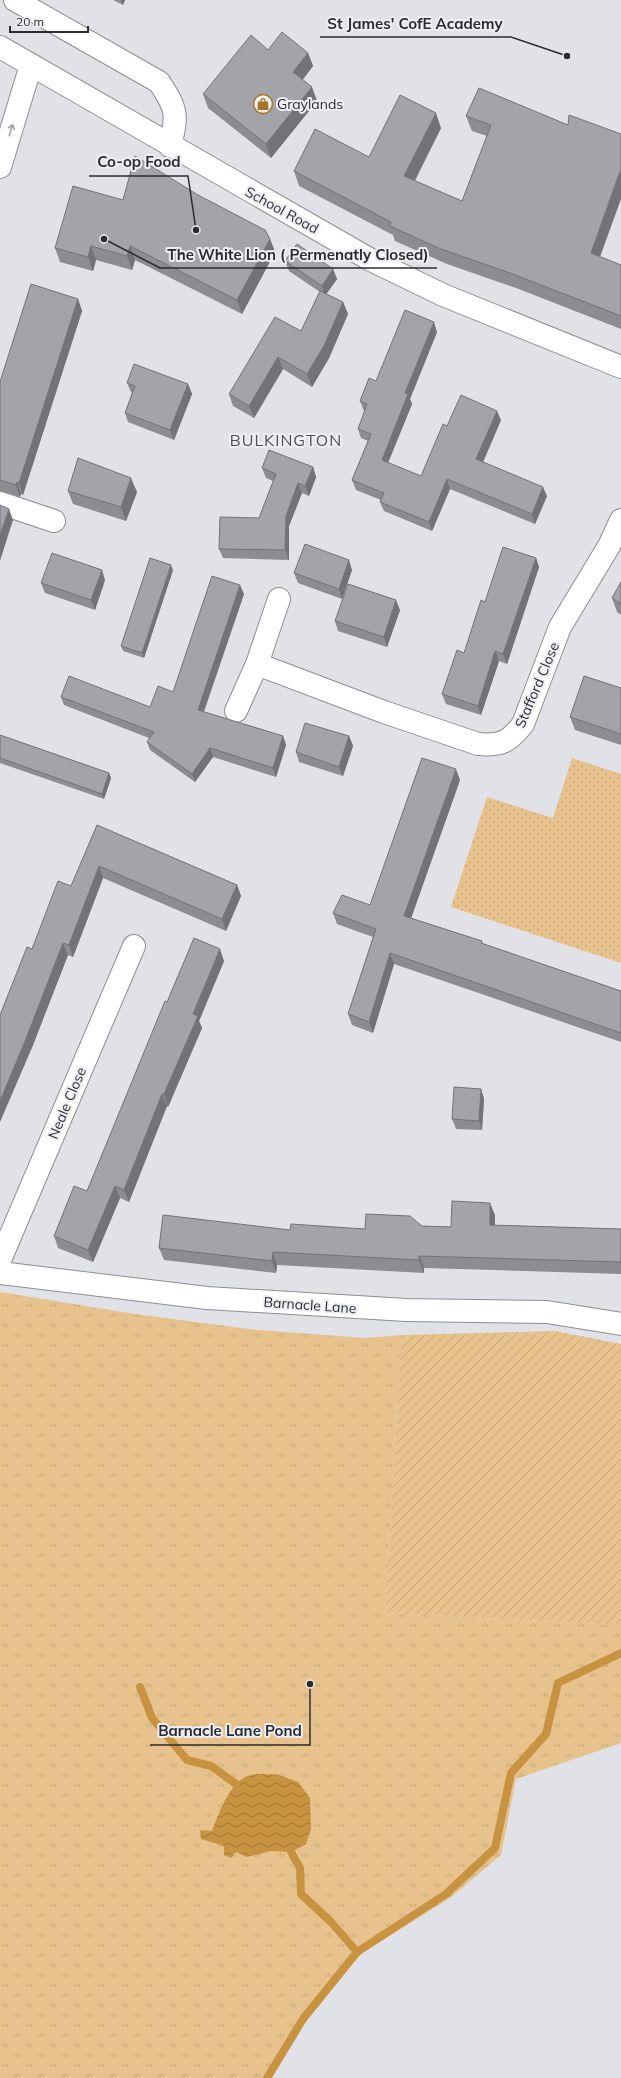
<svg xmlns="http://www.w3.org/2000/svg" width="621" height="2078" viewBox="0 0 621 2078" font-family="Mulish,sans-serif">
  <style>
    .grass { fill: url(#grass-dots) }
    .park { fill: url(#park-tufts) }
    .garden { fill: url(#garden-furrows) }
    .water { fill: url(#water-waves) }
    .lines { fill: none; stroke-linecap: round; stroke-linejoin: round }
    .stream { stroke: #c79340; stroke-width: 8 }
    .street-casing { stroke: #8c8e93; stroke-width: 24 }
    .secondary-casing { stroke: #8c8e93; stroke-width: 24 }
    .street { stroke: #fff; stroke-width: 22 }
    .secondary { stroke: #fff; stroke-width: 22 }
    .wall { fill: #8b8d92 }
    .shaded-wall { fill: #717377 }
    .building { fill: #a2a4aa; stroke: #717377 }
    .oneway { stroke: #a0a0a1 }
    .labels { text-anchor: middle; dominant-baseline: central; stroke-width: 4; stroke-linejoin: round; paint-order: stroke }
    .poi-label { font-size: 14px; fill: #2b2c2e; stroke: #edeff5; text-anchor: start }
    .street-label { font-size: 14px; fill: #2b2c2e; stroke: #edeff5 }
    .quarter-label { font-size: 16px; letter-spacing: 1px; fill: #4d4f54; stroke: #edeff5 }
    .leader { fill: none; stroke: #2b2c2e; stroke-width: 1.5 }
    .callout-dot { fill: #2b2c2e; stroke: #edeff5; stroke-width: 1.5 }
    .callout-label { font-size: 15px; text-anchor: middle; font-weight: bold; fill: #2b2c2e; stroke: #edeff5; stroke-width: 4; stroke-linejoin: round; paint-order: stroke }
  </style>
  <defs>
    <pattern id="grass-dots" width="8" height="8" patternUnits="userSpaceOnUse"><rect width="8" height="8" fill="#e7c28d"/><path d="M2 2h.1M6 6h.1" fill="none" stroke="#c6a77a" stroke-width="1.8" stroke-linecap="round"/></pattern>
    <pattern id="park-tufts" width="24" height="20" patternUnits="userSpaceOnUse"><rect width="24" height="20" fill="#e7c28d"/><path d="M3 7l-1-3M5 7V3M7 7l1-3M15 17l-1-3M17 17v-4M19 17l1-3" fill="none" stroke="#c6a77a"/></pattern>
    <pattern id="garden-furrows" width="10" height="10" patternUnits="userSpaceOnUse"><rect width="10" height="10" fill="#e7c28d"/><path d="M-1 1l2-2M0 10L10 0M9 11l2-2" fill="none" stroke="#c6a77a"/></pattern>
    <pattern id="water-waves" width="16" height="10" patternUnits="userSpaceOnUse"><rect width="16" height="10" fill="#c79340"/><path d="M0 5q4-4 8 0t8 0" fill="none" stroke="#a27836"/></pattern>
  </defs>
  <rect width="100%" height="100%" fill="#e0e2e8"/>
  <path class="grass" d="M572,758L621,774V963L451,907L487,797L553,818Z"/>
  <path class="park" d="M0,1292L135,1314L249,1329L365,1338L402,1335L385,1613L621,1625V1743L516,1779L501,1855L450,1898L361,1954L306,2021L272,2078H0Z"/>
  <path class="garden" d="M555,1331L621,1344V1625L385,1613L402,1335Z"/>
  <path class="water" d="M276,1774L298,1782L310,1798L311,1829L306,1844L291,1852L270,1851L247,1857L236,1852L231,1858L224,1855V1846L201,1839L200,1830L212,1831C219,1813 230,1780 251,1775C258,1773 268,1775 276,1774Z"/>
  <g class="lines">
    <g class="stream">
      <path d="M140,1687L152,1718L187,1760L211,1766L236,1784"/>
      <path d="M291,1852L300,1868L301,1894L331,1922L357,1952"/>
      <path d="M267,2078L303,2019L357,1952L446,1894L495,1848L511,1773L546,1734L558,1683L621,1653"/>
    </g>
    <defs>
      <g id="street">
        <path d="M15,0L159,82C177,109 178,114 170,146"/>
        <path d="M0,167L31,65"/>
        <path d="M0,503L54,521"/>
        <path d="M257,664L384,712L478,744C501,746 509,742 523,724L560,627L609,546L621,520"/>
        <path d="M236,711L257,664L279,599"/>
        <path d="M0,1260L134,946"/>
        <path d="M0,1273L207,1298L406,1310L547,1312L621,1324"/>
      </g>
      <path id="secondary" d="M0,47L371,260L443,295L621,367"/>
    </defs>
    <use href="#street" class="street-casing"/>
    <use href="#secondary" class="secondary-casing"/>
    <use href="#street" class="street"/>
    <use href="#secondary" class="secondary"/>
  </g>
  <g class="wall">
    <path d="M113,0H125L123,5Z"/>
    <path d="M268,50L308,53L313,66L302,80L317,101L271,158L208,108L203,94Z"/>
    <path d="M479,88L600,257L621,265V329L516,288L447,264L395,241L393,235L299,186L294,171L369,157L441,128L415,181L462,201L487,136L472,131L466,116Z"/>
    <path d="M198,195L270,239L275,252L242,314L135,260L132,270L96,260L93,271L60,262L55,248L123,200Z"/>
    <path d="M285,261L333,269L337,279L326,294L343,302L348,314L329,358L312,387L283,369L254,418L233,406L229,394L301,331L320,292L289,271Z"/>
    <path d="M78,299L82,311L23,495L21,494L20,497L0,491V382Z"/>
    <path d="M437,332L410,399L412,404L388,463L421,476L447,426L501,420L483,462L547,496L535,524L450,489L432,531L384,511L380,502L381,500L356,490L352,480L368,441L361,438L358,429L365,412L364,411L360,401L376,381Z"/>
    <path d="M127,383L188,384L192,394L174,440L128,422L125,413L132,393L131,392Z"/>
    <path d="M313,467L316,477L309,496L302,493L289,526V560L223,558L219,549L259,518L273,481L266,478L262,468Z"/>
    <path d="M68,491L137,492L126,521L73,504Z"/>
    <path d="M536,558L539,567L507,664L499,661L481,715L446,704L442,694L464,653L485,602Z"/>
    <path d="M173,570L144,658L123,651L121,646Z"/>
    <path d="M352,570L342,599L298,583L294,573Z"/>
    <path d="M105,580L95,610L45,593L41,583Z"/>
    <path d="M621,582V615L617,612L612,598Z"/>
    <path d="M244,594L204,712L283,736L286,745L276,777L213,757L195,782L150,750L147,742L149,738L64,705L61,697L150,707L173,692Z"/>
    <path d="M400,610L387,647L338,631L335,621Z"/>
    <path d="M621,688V745L575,730L570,717Z"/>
    <path d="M0,735L109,773L111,778L104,799L0,763Z"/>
    <path d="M349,736L353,746L343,776L299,762L296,752Z"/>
    <path d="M460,780L411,918L482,941L483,944L621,991V1042L394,964L373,1033L352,1025L348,1014L373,937L337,924L333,913L370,905Z"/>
    <path d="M97,825L237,885L241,896L226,931L103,878L73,957L68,955L31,1050L32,949L71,886Z"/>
    <path d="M224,961L199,1021L202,1028L168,1107L167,1106L129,1202L120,1198L93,1262L58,1248L54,1236L87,1191L167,1002Z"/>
    <path d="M481,1089L484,1099L482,1130L456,1129L452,1119Z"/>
    <path d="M495,1215V1225L621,1229V1274L424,1268V1273L277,1265L276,1273L164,1260L159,1248L290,1230L365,1229L422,1226L451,1227Z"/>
  </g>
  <g class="shaded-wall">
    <path d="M121,0H125L123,5Z"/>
    <path d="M308,53L313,66L298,86L293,72Z"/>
    <path d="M312,87L317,101L271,158L266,144Z"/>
    <path d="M436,113L441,128L409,191L404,176Z"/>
    <path d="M621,171V199L596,268L591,253L619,174Z"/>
    <path d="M270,239L275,252L242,314L237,300Z"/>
    <path d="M91,246L96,260L93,271L88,257Z"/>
    <path d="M130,246L135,260L132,270L127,256Z"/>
    <path d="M333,269L337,279L325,296L322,286Z"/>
    <path d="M78,299L82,311L23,495L19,483Z"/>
    <path d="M343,302L348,314L329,358L312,387L307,374Z"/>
    <path d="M434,322L437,332L410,399L412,404L385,470L382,460L405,393Z"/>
    <path d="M278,357L283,369L254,418L249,406Z"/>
    <path d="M188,384L192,394L174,440L170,430Z"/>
    <path d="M497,411L501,420L480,469L476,459Z"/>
    <path d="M313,467L316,477L309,496L305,486Z"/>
    <path d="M131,478L137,492L126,521L121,507Z"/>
    <path d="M447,479L450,489L432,531L429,522Z"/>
    <path d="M17,482L21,494L20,497L16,485Z"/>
    <path d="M298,483L302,493L289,526V560L285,550L286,516Z"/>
    <path d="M543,487L547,496L535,524L532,514Z"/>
    <path d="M9,509L13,520L0,561V535Z"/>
    <path d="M536,558L539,567L507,664L503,654Z"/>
    <path d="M349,560L352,570L342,599L339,589Z"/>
    <path d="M171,565L173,570L144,658L142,653Z"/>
    <path d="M102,570L105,580L95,610L91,600Z"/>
    <path d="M240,585L244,594L201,719L198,710Z"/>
    <path d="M396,600L400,610L387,647L384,637Z"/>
    <path d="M495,651L499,661L481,715L478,706Z"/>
    <path d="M283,736L286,745L276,777L273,768Z"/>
    <path d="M349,736L353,746L343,776L339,767Z"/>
    <path d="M210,748L213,757L195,782L192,774Z"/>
    <path d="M456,769L460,780L408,927L404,916Z"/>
    <path d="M109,773L111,778L104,799L102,794Z"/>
    <path d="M99,866L103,878L73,957L69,945Z"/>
    <path d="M237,885L241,896L226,931L222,919Z"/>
    <path d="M63,943L68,955L31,1050L0,1122V1101Z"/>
    <path d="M220,949L224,961L199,1021L202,1028L168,1107L164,1094L193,1014Z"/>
    <path d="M390,953L394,964L373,1033L369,1022Z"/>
    <path d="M481,1089L484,1099L482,1130L479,1121Z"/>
    <path d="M162,1094L167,1106L129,1202L124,1190Z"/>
    <path d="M115,1186L120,1198L93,1262L88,1250Z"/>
    <path d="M490,1203L495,1215L494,1238L490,1225Z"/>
    <path d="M273,1252L277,1265L276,1273L272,1261Z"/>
    <path d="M419,1256L424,1268V1273L419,1260Z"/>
  </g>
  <g class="building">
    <path d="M282,32L308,53L293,72L312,87L266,144L203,94L251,35L268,50Z"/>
    <path d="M479,88L568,125L569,115L621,134V171L619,174L591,253L621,265V316L510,273L441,249L390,226L391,222L294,171L315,129L369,157L400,95L436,113L404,176L462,201L491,125L466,116Z"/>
    <path d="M135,156L198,195L265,230L270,239L237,300L130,246L127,256L91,246L88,257L55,248L73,186L123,200Z"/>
    <path d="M297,244L333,269L322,286L285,261Z"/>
    <path d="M31,284L78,299L19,483L17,482L16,485L0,480V382Z"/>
    <path d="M320,291L343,302L324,346L307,374L278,357L249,406L229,394L275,317L301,331Z"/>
    <path d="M405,310L434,322L405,393L408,394L382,460L421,476L443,424L447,426L461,395L497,411L476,459L543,487L532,514L447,479L429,522L380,502L384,493L352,480L371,434L358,429L367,404L360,401L369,378L376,381Z"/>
    <path d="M134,364L188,384L170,430L125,413L135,386L127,383Z"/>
    <path d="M269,450L313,467L305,486L298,483L286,516L285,550L219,549L220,517L259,518L276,474L262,468Z"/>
    <path d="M78,458L131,478L121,507L68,491Z"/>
    <path d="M0,505L9,509L0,535Z"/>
    <path d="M305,544L349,560L339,589L294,573Z"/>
    <path d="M503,547L536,558L503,654L495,651L478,706L442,694L457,650L464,653L481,600L485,602Z"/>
    <path d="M52,553L102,570L91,600L41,583Z"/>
    <path d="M150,558L171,565L142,653L121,646Z"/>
    <path d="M212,576L240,585L198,710L283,736L273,768L210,748L192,774L147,742L154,732L61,697L69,676L150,707L158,686L173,692Z"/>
    <path d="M621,582V604L612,598Z"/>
    <path d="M348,584L396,600L384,637L335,621Z"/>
    <path d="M584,676L621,688V734L570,717Z"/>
    <path d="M305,723L349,736L339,767L296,752Z"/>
    <path d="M0,735L109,773L102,794L0,758Z"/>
    <path d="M422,758L456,769L404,916L482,941L481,943L621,991V1033L390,953L369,1022L348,1014L376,929L333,913L342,895L370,905Z"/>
    <path d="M97,825L237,885L222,919L99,866L69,945L63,943L26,1039L0,1101V1015L27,947L32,949L58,881L71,886Z"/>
    <path d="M194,938L220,949L193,1014L198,1016L164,1094H162L124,1190L115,1186L88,1250L54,1236L74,1186L87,1191L165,1001L167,1002Z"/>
    <path d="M454,1087L481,1089L479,1121L452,1119Z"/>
    <path d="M452,1201L490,1203V1225L621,1229V1262L419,1256V1260L273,1252L272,1261L159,1248L163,1215L290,1230L291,1224L365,1229L366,1214L410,1216L422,1226L451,1227Z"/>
  </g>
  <defs><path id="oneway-shaft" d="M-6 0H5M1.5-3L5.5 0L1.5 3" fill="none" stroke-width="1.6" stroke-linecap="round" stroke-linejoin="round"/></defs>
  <use class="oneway" href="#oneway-shaft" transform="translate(11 130) rotate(-73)"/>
  <defs>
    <symbol id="shop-ring" viewBox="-11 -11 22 22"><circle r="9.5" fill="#edeff5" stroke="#a47528" stroke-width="1.5"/><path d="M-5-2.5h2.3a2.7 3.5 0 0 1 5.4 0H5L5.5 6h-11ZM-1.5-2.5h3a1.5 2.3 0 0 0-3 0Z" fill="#a47528"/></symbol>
  </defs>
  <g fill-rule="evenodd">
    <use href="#shop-ring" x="252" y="93" width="22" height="22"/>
  </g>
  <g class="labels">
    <g class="poi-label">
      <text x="277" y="104">Graylands</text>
    </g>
    <g class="street-label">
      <text transform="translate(282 210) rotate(29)">School Road</text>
      <text transform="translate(537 685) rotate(-67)">Stafford Close</text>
      <text transform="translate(67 1103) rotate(-67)">Neale Close</text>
      <text transform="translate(310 1305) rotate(4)">Barnacle Lane</text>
    </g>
    <g class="quarter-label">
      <text x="286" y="440">BULKINGTON</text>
    </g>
  </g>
  <path class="leader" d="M567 56L511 37H320M196 230L188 176H89M104 239L160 268H437M310 1684L310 1745H150"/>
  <g class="callout-dot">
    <circle cx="567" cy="56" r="4"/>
    <circle cx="196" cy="230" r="4"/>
    <circle cx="104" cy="239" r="4"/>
    <circle cx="310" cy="1684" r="4"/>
  </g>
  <g class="callout-label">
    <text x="415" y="29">St James' CofE Academy</text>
    <text x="139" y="167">Co-op Food</text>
    <text x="298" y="260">The White Lion ( Permenatly Closed)</text>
    <text x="230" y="1736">Barnacle Lane Pond</text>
  </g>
  <path d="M10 26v6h78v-6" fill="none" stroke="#2b2c2e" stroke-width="2"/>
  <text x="16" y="26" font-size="12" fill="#2b2c2e" stroke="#edeff5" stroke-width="3" paint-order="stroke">20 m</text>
</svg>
